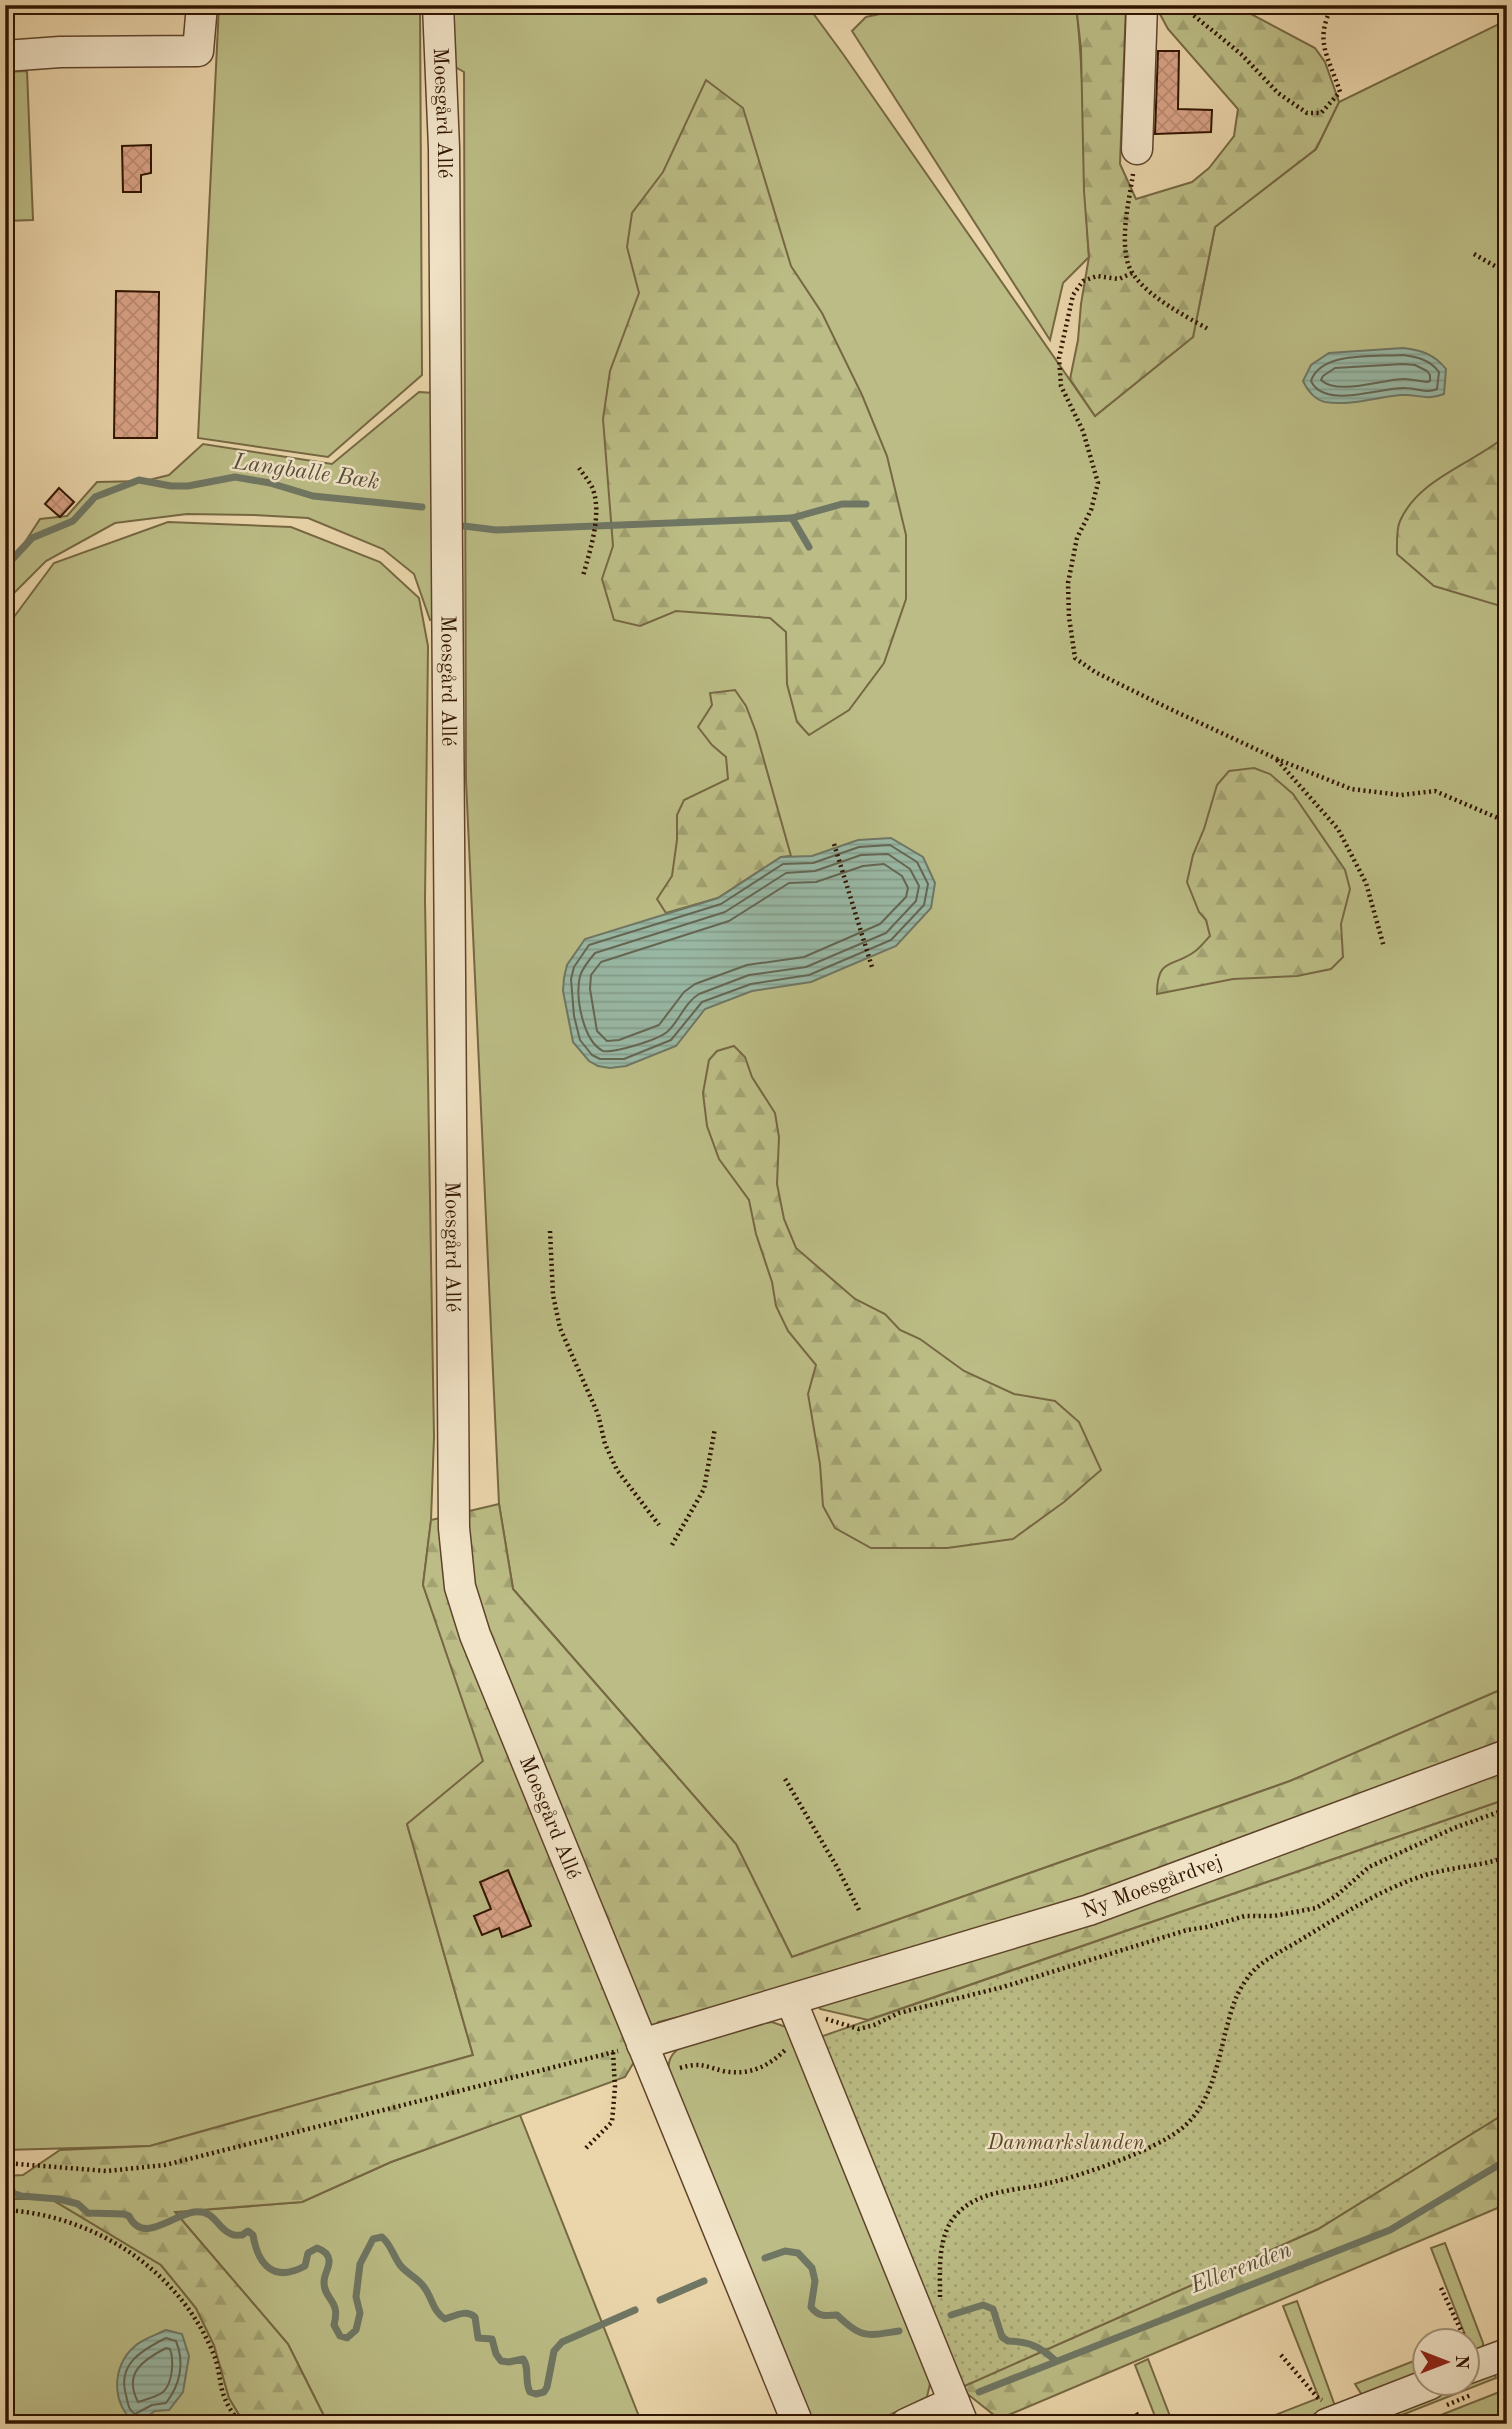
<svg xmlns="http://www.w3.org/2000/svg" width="1512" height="2429" viewBox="0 0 1512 2429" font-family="'Old Standard TT',serif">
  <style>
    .grass { fill: #bcbd86; stroke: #766843; stroke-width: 2 }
    .forest { fill: url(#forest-firs); stroke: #766843; stroke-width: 2 }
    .park { fill: url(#park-dots); stroke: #766843; stroke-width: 2 }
    .water { fill: url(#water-rules); stroke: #6f7764; stroke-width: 2 }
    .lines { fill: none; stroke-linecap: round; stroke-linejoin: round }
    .shore { stroke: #646653; stroke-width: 2 }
    .stream { stroke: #6f7764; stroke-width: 7 }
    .building { fill: url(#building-cross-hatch); stroke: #301400; stroke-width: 2 }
    .minor-casing { stroke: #5f442b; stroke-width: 33 }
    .path { stroke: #301400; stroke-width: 4.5; stroke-dasharray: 2 3.5; stroke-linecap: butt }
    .minor { stroke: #f2e4c8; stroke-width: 30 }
    .labels { text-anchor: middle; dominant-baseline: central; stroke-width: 5; stroke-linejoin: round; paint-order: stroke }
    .street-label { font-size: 21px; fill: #301400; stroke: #f2e4c8 }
    .park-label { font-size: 21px; font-style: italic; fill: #5a4728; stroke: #f2e4c8 }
    .water-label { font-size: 23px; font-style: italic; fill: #554e3a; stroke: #f2e4c8 }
  </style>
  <defs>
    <pattern id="forest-firs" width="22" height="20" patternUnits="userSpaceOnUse" patternTransform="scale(1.75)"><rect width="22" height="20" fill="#bcbd86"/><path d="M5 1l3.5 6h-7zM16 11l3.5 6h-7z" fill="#a2a272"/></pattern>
    <pattern id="park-dots" width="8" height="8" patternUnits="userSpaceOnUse" patternTransform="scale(1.75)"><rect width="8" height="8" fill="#bcbd86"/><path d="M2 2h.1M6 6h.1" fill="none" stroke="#a2a272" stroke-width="1.8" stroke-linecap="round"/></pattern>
    <pattern id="water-rules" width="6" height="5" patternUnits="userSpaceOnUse" patternTransform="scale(1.75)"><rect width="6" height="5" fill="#99b9a6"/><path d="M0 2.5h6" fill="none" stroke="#849e8d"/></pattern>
    <pattern id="building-cross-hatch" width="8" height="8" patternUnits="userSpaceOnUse" patternTransform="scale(1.75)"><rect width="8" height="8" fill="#dba489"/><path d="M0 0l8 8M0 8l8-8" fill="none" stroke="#bc8c74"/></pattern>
  </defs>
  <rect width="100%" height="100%" fill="#ebd6ab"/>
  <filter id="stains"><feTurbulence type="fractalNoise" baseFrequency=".00286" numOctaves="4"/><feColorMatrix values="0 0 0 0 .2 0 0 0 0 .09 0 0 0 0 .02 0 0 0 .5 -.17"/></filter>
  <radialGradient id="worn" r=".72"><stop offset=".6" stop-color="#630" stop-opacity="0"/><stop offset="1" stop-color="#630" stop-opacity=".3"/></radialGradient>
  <g class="grass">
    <path d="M219,5H420L422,375L328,457L198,438Z"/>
    <path d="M449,5H807L843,54L1095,416L1193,337L1215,227L1316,149L1339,102L1507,20V1687L1290,1781L792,1957L736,1844L513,1589L499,1504L466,780L464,72L448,63Z"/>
    <path d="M921,5H1076C1086,89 1082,173 1089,257L1063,283L1050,340L852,31L866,17Z"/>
    <path d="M27,71L33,220L5,221V72Z"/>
    <path d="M419,392L434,393L437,619L430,620L414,574L383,549L308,518L254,515L187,514L115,523L46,561L5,602V573L40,519L67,516L97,482L145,481L169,475L203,444L332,464Z"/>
    <path d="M168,522L291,527L380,562L419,598L428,646L425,900L434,1437L431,1520L423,1585L484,1761L407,1824L473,2055L150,2146L5,2150V629L54,563Z"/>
    <path d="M772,2022L786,2027L932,2375L927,2397L871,2424H810L669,2078C667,2063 669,2055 681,2047L746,2026Z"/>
    <path d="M520,2115L642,2424H328L288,2344L175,2212L302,2202L391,2162Z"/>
    <path d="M5,2199H51L161,2265L196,2308L214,2345L229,2398L243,2421L242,2424H5Z"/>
    <path d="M1445,2243L1483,2343V2348L1467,2354L1466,2342L1464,2341L1467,2340L1431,2248Z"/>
    <path d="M1297,2301L1335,2406L1291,2424H1252L1319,2398L1283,2306Z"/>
    <path d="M1424,2357V2371L1362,2395L1355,2384Z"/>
    <path d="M1148,2359L1173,2424H1158L1135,2365Z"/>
    <path d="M1493,2370L1496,2378L1379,2424H1354L1454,2384H1466L1467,2379Z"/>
    <path d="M1507,2389V2424H1418Z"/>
  </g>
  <g class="forest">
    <path d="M1076,5H1126L1120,164L1136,199L1192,182L1209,168L1234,136L1238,109L1168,29L1155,5H1234L1315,48L1325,62L1339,102L1316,149L1215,227L1193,337L1095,416L1070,379L1078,340L1081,304L1089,257L1084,191L1081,49Z"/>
    <path d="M706,80L743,108L791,266L822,313L862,395L887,456L906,535V599L884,663L849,710L809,735L797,722L787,684L786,632L770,618L676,611L640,626L614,620L602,579L613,546L603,419L610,371L639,293L627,247L632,213L663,172Z"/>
    <path d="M1507,435V608L1434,586L1397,554C1397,544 1396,530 1400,521C1419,478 1473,464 1507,435Z"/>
    <path d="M735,690L746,706L756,732L791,856L781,857L718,898L666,913L657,899L672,876L677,840V815L684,800L728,779L726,757L712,745L698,727L712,705L710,693Z"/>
    <path d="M1254,768L1270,774L1293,794L1345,870L1350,889L1341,924L1343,957L1331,969L1297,976L1233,979L1157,994C1157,957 1172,968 1194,952C1200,948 1205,941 1210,936L1206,920L1199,912L1187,882L1193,855L1204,829L1217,785L1229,771Z"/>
    <path d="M734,1046L745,1057L752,1077L775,1113L779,1137L777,1184L784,1219L796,1248L855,1299L885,1314L900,1330L920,1339L964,1371L1014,1394L1055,1401L1079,1422L1101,1470L1064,1502L1013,1539L947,1548H871L835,1528L823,1506L820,1464L808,1394L816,1365L788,1331L776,1306L772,1282L756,1234L749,1200L719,1159L707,1126L703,1093L709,1060L717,1051Z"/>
    <path d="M499,1504L513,1589L736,1844L792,1957L1290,1781L1507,1687V1799L868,2020L820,2009L807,1985L658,2022L625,2077L391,2162L302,2202L175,2212L288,2344L328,2424H242L243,2421L229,2398L214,2345L196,2308L161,2265L51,2199H5V2176L23,2175L60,2150L150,2146L473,2055L407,1824L483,1761L423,1585L431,1520Z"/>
    <path d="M1507,2112V2204L999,2419L960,2388L1318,2229Z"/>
  </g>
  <path class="park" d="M1507,1799V2112L1318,2229L960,2388L820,2037Z"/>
  <g class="water">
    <path d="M1403,348C1421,350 1434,354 1446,369L1444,394C1426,401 1419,394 1401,395C1377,397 1351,406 1325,402C1315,400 1307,390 1303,381L1311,365L1329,353Z"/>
    <path d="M891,838L923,857L935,883L931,908L896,946L811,982L752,991L705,1009L676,1046L626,1066L610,1068L598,1066L589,1061L573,1042L563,991L564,978L567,965L585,939L718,898L781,857L812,856L858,840Z"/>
    <path d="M166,2330L182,2334L189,2356L183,2392L169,2410L155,2411L136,2424C111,2405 111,2366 135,2346C143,2339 156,2335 166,2330Z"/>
  </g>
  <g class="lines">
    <g class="shore">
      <path d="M1403,355C1418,357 1430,360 1439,372L1437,389C1426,394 1416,388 1405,388C1380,387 1325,410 1311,381C1321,351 1375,357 1403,355Z"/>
      <path d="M1403,364L1415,365L1427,371L1430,375V381L1427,382C1419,381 1411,379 1404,379C1383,379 1337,396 1321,380L1323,376L1335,368Z"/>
      <path d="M890,845L917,862L928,884L924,905L891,940L809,975L751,984L702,1002L671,1040L624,1059H600L592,1055L580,1040L574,1016L571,979L574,967L589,945L721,904L783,864L813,863L859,847Z"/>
      <path d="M888,854L910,869L919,886L916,901L886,933L806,967L749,975L699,994C684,1003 679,1022 667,1032C657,1040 615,1053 603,1051C583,1041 575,997 580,976C583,967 589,960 595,953L725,912L786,873L815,871L861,855Z"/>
      <path d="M884,864L902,876L908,888L906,897L880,924L804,957L747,965L695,984L684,992L659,1025L619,1040L607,1041L597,1031L590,989L591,975L601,962L729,921L789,883L816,882L863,866Z"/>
      <path d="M166,2338L176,2341C185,2363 180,2385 166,2403L152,2405L135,2414C128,2410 128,2403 126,2395C117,2364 142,2350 166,2338Z"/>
      <path d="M166,2348L170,2349C174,2360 173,2383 163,2392C159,2396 144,2400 138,2402C123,2373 143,2360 166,2348Z"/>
    </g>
    <g class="stream">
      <path d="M792,518L809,547"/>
      <path d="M464,526L496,530L792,518L842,504H866"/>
      <path d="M5,567L32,538L73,521L95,497L139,480L171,486H188L235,477L270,483L313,496L422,507"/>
      <path d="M5,2104L10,2124L11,2147"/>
      <path d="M10,2173V2185L13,2193L21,2196L59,2199L78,2204L88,2213L124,2214L129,2216C143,2245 172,2215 194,2212C216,2210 216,2228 231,2234C234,2236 238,2235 242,2235L248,2231L253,2235C258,2265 274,2283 305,2266L308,2253L317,2248C323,2250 328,2253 329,2260C330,2267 324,2274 324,2282C324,2301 341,2299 334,2325L340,2336L347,2338L356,2330L360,2313L356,2297L360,2264L373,2239L382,2237C391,2245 393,2255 400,2265C407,2274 418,2278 424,2287C432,2297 433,2312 445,2319C455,2316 466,2309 475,2317L478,2338L492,2339L496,2354L501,2361L509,2362L523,2359C530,2368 524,2381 530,2392L536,2394L544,2392L547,2387L554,2351L562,2342L635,2310"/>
      <path d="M765,2258L785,2251L798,2253L812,2268L815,2281L811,2307C818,2317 826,2316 837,2315C862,2339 866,2336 899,2331"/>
      <path d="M660,2300L704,2281"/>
      <path d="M951,2315L983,2305L993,2309L1002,2337L1008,2341C1030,2342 1039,2346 1056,2361"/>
      <path d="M979,2392L1390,2230L1507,2160"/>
    </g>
  </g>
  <g class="building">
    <path d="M1158,51H1179L1178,109L1212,110L1211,132L1155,134Z"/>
    <path d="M151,145V173L141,175V192H123L122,146Z"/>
    <path d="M116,291L159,292L157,438H114Z"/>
    <path d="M59,488L74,502L60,517L45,504Z"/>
    <path d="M508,1870L531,1926L502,1937L499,1928L482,1935L474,1916L491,1909L480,1882Z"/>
  </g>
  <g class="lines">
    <defs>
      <g id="minor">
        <path id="s1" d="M438,5L444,148L454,1528L460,1587L475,1635L798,2424"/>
        <path d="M5,56L60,52L198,51L202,5"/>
        <path d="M1137,149L1142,5"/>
        <path d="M791,2000L963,2424"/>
        <path id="s2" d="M642,2044L1089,1910L1507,1755"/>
        <path d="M1466,2369L1507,2354"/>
        <path d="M906,2424L954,2402"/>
        <path d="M1327,2424L1430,2384"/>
      </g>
    </defs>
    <use href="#minor" class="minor-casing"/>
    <g class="path">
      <path d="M1181,5L1241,54L1278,93L1307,113H1321L1340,92C1329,57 1313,41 1333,5"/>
      <path d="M1133,174C1129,201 1121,233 1127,260C1133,290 1184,315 1208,329"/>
      <path d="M1474,254L1507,273"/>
      <path d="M1132,273L1119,279L1097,276L1083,281L1073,295L1059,358L1061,386L1083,431L1098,483L1091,510L1077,538L1068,583L1069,617L1075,658L1095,672L1168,708L1277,759L1351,789L1401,795L1435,791L1507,822"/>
      <path d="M579,468C583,474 589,481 592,487C603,513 590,550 583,576"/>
      <path d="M1277,760L1338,829L1366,883L1384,947"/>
      <path d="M834,844L872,967"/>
      <path d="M550,1231L553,1295L560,1328L598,1414L605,1444L617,1470L659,1525"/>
      <path d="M672,1545L704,1489L715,1428"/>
      <path d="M785,1779L837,1867L860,1912"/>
      <path d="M826,2019L859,2029L874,2025L899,2013L1003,1987L1187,1930L1207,1927L1245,1916H1274L1316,1908L1336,1896L1369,1867L1454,1828L1507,1809"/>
      <path d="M680,2068C700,2062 704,2066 723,2071C748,2076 768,2067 785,2050"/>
      <path d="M586,2148L612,2122L615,2087L613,2052"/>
      <path d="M5,2163L107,2171L165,2165L618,2051"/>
      <path d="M5,2210C95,2215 180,2271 214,2355C220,2369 219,2387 226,2401C229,2409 236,2417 240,2424"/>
      <path d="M1441,2288L1465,2339L1470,2341"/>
      <path d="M940,2297C940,2271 937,2236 956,2215C979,2189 1018,2191 1049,2183C1084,2175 1155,2150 1181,2129C1219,2099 1219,2040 1236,1998C1240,1989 1246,1979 1253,1971C1266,1958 1286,1949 1302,1939C1340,1916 1376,1892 1419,1877C1448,1867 1478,1867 1507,1857"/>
      <path d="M1281,2355L1317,2397L1322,2400"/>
      <path d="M1447,2405L1471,2395"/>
      <path d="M1136,2413L1144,2424"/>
    </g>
    <use href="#minor" class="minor"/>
  </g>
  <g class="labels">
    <g class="street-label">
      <text stroke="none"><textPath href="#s1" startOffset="108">Moesgård Allé</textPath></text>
      <text stroke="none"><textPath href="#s1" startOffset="676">Moesgård Allé</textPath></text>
      <text stroke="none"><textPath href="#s1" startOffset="1242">Moesgård Allé</textPath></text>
      <text stroke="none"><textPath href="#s1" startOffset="1830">Moesgård Allé</textPath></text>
      <text stroke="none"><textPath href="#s2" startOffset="534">Ny Moesgårdvej</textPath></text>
    </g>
    <g class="park-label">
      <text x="1066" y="2143">Danmarkslunden</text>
    </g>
    <g class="water-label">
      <text transform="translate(306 472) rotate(8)">Langballe Bæk</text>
      <text transform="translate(1241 2268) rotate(-21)">Ellerenden</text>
    </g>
  </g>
  <rect width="1512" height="2429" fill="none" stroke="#ebd6ab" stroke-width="28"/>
  <rect x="7" y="7" width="1498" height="2415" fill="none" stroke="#301400" stroke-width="3.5"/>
  <rect x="14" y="14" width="1484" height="2401" fill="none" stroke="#301400" stroke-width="2"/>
  <g transform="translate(1446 2362) rotate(90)"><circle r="33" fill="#f2e4c8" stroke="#a49178" stroke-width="2"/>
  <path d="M0-5L12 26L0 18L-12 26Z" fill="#8f2418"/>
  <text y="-10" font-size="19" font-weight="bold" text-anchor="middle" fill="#301400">N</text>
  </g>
  <rect width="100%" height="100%" filter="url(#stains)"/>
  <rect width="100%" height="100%" fill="url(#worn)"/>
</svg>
